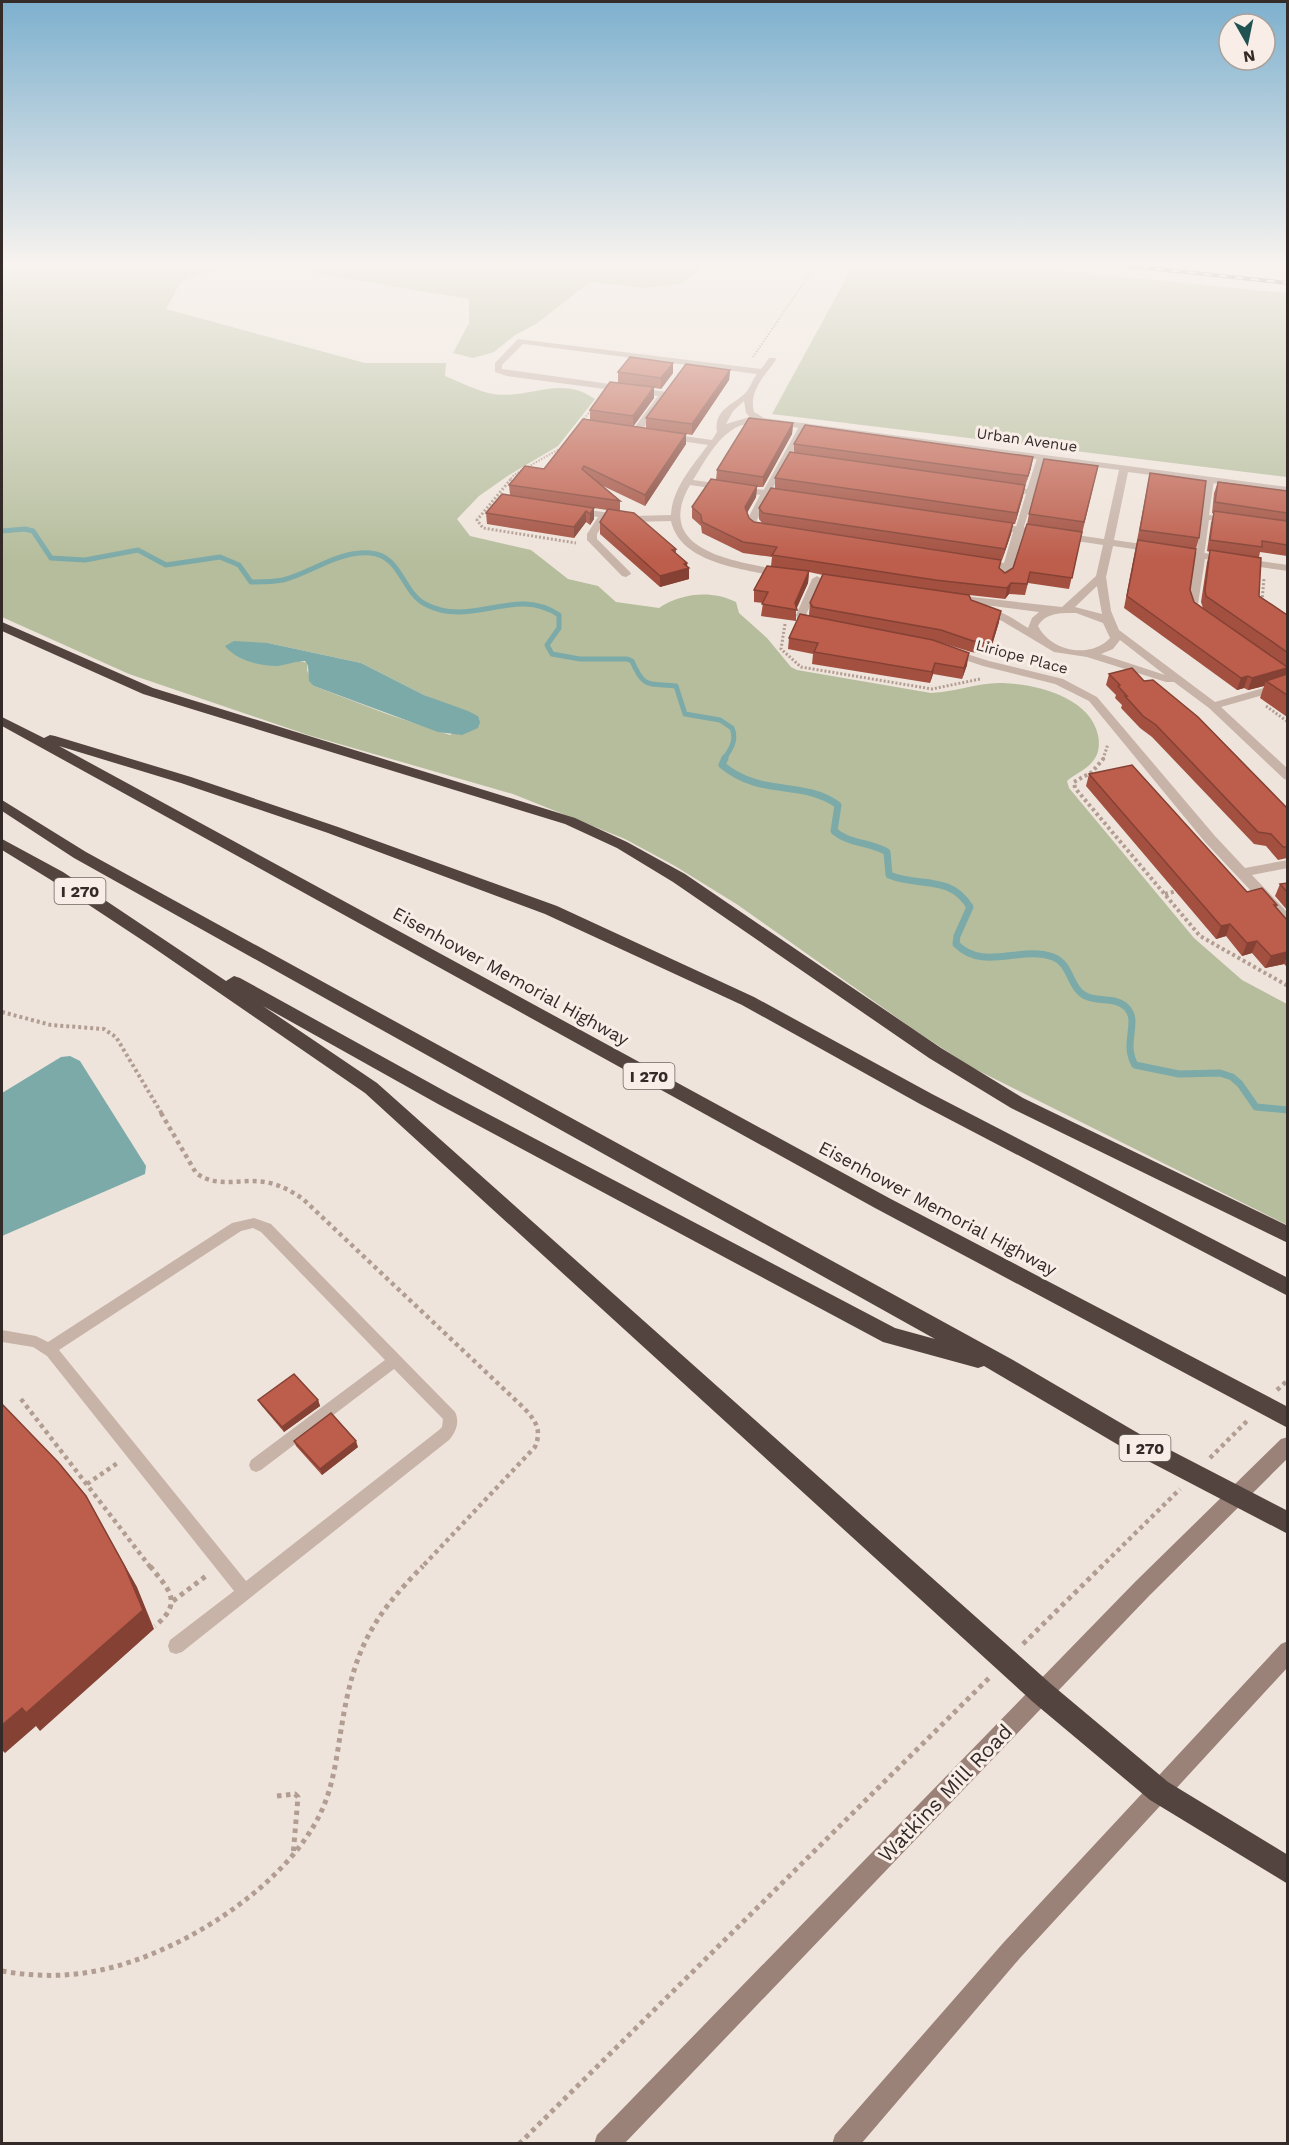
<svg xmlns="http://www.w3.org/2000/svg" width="1289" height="2145" viewBox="0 0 1289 2145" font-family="'Work Sans',sans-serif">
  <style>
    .green { fill: #b5bd9c; fill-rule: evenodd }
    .water { fill: #7caaa8 }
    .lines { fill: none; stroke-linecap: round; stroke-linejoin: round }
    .stream-far1 { stroke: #7caaa8; stroke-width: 5 }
    .stream { stroke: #7caaa8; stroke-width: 7 }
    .path-far4 { stroke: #b29d92; stroke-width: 2; stroke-dasharray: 1.5 1.5; stroke-linecap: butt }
    .path-far3 { stroke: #b29d92; stroke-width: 3; stroke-dasharray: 2 2; stroke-linecap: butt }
    .path-far2 { stroke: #b29d92; stroke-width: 4; stroke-dasharray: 3 3; stroke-linecap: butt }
    .path-far1 { stroke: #b29d92; stroke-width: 4.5; stroke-dasharray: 4 4; stroke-linecap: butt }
    .path { stroke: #b29d92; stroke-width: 5; stroke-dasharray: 4.5 4.5; stroke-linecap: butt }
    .service { fill: #c7b3a8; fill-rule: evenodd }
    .minor { fill: #c7b3a8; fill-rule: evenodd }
    .secondary { fill: #9a8279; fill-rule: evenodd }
    .motorway { fill: #54443f; fill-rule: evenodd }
    .rail-casing { stroke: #342a27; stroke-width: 4 }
    .rail { stroke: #f8eee7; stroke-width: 2; stroke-dasharray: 8; stroke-linecap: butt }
    .wall { fill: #a35040 }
    .shaded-wall { fill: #844134 }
    .building { fill: #bd5d4b; stroke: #844134; stroke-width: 1.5 }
    .labels { text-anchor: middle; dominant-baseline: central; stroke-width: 6; stroke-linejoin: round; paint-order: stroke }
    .far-street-label { font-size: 15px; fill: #342a27; stroke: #f8eee7 }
    .shield { fill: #f8eee7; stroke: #6f6561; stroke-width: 1.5 }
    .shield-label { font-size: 16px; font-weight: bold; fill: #342a27 }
    .street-label { font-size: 18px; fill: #342a27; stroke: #f8eee7 }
    .near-street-label { font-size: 21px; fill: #342a27; stroke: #f8eee7 }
  </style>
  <rect width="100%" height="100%" fill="#efe4db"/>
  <g class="green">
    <path d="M2,262H238L181,282L166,309L365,363H446L445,376C458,381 473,389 488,393C527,402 558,373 595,399L558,446L509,475L479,496L457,519L470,536L531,550L568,579L598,586L616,602L659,608C682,593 711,590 736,602L739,613L767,638L791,667L797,670L931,693C956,692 978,682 1003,683C1036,684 1090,697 1098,735C1100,744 1099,754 1093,761C1086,770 1075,774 1067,781L1069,788L1194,938L1242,980L1287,1004V1225L971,1067L913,1029L738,905L675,866L625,839L513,794L308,735L129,674L2,617ZM268,643L361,663L424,695L478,716L450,735L387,714L314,686L307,670L308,663L300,661Z"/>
    <path d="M298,262H709L681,284L646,288L590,282L536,324L515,335L494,352L473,358L453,353L469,323V299L323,275L294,265Z"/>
    <path d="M855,262H969L1287,293V477L772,414Z"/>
  </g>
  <g class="water">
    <path d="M234,641L268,643L361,663L424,695L468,711L478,716L480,722L478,728L462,735L438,732L314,686L309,681L308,665L305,661C295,661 286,665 277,666C259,666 236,660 225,646Z"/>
    <path d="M70,1056L80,1061L146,1166L145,1174L2,1236V1093L61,1057Z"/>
  </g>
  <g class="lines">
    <path class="stream-far1" d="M2,531L25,529L33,531L51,558L85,560L138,550L166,565L220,557L239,565L251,582C262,582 272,582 283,580C313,572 337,551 370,553C401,555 402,592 425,604C472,629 514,585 559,615V628L547,645L552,654L580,659H627L632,661C644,689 648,683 676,686L685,714L720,720L732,728C737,740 731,749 724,759"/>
    <path class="stream" d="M725,758L722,765C762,798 801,779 838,805L834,831C849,844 870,842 887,852L889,875C921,888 949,874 970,907L957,936L956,944C984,972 1020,945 1053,957C1072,964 1069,990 1088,997C1101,1002 1117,997 1127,1008C1140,1022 1122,1043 1135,1065L1179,1074L1220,1073L1232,1077L1240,1084L1256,1107L1288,1110"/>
    <g class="path-far4">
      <path d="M753,357L818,262"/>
      <path d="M582,421L593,408"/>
      <path d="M509,481L514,475L561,448"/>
    </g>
    <g class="path-far3">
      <path d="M511,479L477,520L483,528L576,543"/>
      <path d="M1262,601L1264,578"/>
      <path d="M785,624L781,649L801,667L932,689L980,679"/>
      <path d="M1266,706L1288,722"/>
      <path d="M1103,759L1108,744"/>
    </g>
    <g class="path-far2">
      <path d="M1104,758L1092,772L1074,782L1075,788L1200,936L1288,986"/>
      <path d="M1165,894L1181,890"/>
      <path d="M2,1012L51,1025L104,1029L116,1037L162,1114"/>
    </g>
    <g class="path-far1">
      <path d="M161,1113L196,1173C218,1189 240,1178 265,1182C279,1184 291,1191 303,1199L524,1408C536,1421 542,1430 535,1447L421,1568"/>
      <path d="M1277,1390L1288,1380"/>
      <path d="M21,1399L151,1568"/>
      <path d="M1210,1458L1249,1419"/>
      <path d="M87,1484L119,1462"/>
      <path d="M1100,1568L1180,1489"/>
    </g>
    <g class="path">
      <path d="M150,1566C169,1590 184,1602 155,1626"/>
      <path d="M173,1601L206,1576"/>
      <path d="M1023,1644L1102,1566"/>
      <path d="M277,1796L295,1794L298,1797L293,1856"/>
      <path d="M2,1971C35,1977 68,1977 101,1970C181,1953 286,1887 321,1812C334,1785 337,1753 342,1724C354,1651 371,1618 423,1566"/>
      <path d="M519,2144L990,1677"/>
    </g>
    <g class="service">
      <path d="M801,423L808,425L770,493L763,495L762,493Z"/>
      <path d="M1038,455L1045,457L1023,530L1016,532L1015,530L1026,494L1004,489L1008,487L1027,489Z"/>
      <path d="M1207,478L1214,480L1209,515L1231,520L1227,522L1209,520L1204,556L1200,558L1196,556Z"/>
      <path d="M254,1218L271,1224L455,1412C460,1422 456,1432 449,1440L182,1652L176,1654L170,1652L168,1646L170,1640L234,1591L47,1356L33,1347L2,1342V1330L36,1336L48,1342L232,1223ZM253,1228L261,1232L385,1360L251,1460L249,1465L251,1470L256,1472L261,1470L394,1369L443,1419L442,1427L439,1430L246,1581L59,1350L241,1231Z"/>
    </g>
    <g class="minor">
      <path d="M518,339L761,369L769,358H775L776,360C766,374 748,391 754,412L764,418L1288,487V493L1128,472L1114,540L1288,565V571L1205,559L1198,604L1209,617L1204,620C1178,611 1192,578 1195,558L1113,546L1106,577L1111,611L1119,630L1215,702L1288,681V688L1221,707L1288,769V780L1284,779L1209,708L1174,682H1166L1087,657L1054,652L1002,621L977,610L978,608C994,605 1015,620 1028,628L1032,618L1039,612L954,601L949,598L954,595L1062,607L1096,576L1103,545L1023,533L1010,576L1005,579L1000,576L1002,569L981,566L976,563L981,560L1004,563L1013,532L989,526L994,523L1104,539L1119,470L762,423C726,419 710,453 693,480L786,493L791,496L786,499L769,496L756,522L769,530L764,533L750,528L746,522L760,495L690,485C650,555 744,562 789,572V576C780,578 770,575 760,573C729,567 679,558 671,521L632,522L607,518L597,534V539L630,572L631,574L626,577L622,576L587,540V534L598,517L574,514L569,511L574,508L632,516L671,515C672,489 693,465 708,445L633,434L631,432L658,396L507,376L495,372V363ZM523,344L757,374C753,379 751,385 747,391C737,404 713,408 717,432L712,440L642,430L668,394L667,392L502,369V365ZM744,401L746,413L750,417L726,424L733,411ZM1097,586L1102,614L1075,607ZM1076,613L1103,623L1110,638C1091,659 1051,652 1038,626C1046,612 1062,613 1076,613ZM1120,640L1165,675L1101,654L1113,649Z"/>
      <path d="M817,576L822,579L806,615L808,619L821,626L816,629L799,623L796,615L812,579Z"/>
      <path d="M951,649L989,661L1063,679L1097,697L1215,836L1245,868L1288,860V868L1252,875L1288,913V926L1283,925L1205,842L1089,701L1055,684L983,666L947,654L945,652Z"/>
    </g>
    <g class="secondary">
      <path d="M1288,1437V1458L1149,1596L624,2144H594L597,2135L1135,1582L1281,1439Z"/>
      <path d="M1288,1641V1667L1020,1958L861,2144H832L835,2135L1004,1942L1281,1644Z"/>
    </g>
    <g class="motorway">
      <path d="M2,622L153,688L575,818L627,842L685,874L941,1048L1023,1098L1288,1226V1243L1011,1108L929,1058L673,882L617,848L565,824L143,694L2,631Z"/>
      <path d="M2,717L44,738L50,735L55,736L191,777L338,827L557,906L754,997L932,1094L1288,1278V1296L920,1104L742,1005L545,914L328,833L181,783L59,746L889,1198L1288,1407V1428L875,1208L2,726Z"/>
      <path d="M2,800L86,852L1013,1360L1143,1436L1288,1511V1534L1127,1450L984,1366L978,1368L883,1342L438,1104L263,1006L377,1083L1051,1684L1168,1782L1288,1855V1884L1150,1800L1033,1702L365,1093L151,946L51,880L2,850V839L63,872L226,981L234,976L240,978L450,1094L895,1328L935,1339L74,858L2,811Z"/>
    </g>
    <defs>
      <path id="rail" d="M1092,262L1288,283"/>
    </defs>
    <use href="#rail" class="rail-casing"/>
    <use href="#rail" class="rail"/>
  </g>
  <g class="wall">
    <path d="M673,363V373L661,389L654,388V398L633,426L646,428V418L730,370L729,380L692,435L686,434V444L645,506L601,485L620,501V511L676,549V554L687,563L689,579L660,587L600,534V522L607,510L594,508V519L590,525L586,522L574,538L487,524L486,513L510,495L509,485L544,469L590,420V410L618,383V372Z"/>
    <path d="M793,423L792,434L763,487H757L756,497L747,513L749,518L754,522L762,523L759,519V508L775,488V478L794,452V444L1031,468L1025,486L1023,496L1015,524H1013L1011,534L1002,560H1001L999,569L1005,573L1013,568L1027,524L1029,514L1098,466L1069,589L1028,583L1025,595L1009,594L1005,599L969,595L971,600L999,622L989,655L971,652L939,642L967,665L962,679L933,674L930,683L812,664L813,654L788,649L789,638L810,616L809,615L810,603L823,575L809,572L808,583L796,608V621L761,616L763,603L754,602V590L771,566L772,557L743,553L702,533L701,526L692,518V507L716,480L717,470Z"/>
    <path d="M1150,473L1199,538L1196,549L1190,590L1194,602L1276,659L1203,608L1201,602L1207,562L1210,552L1207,551L1211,523L1214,513H1212L1214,493L1218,482L1287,491V556L1260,552L1259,557V596L1287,615V717L1260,698L1264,686L1248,690L1244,688L1237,690L1124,608Z"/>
    <path d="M1109,674L1144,681L1287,808V858L1278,860L1266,846L1254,844L1152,737L1140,728L1121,708L1122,705L1115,698L1116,695L1106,685Z"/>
    <path d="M1089,774L1247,892L1277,905L1276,908L1287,920V967L1284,964L1265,968L1252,953L1242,956L1226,936L1216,939L1086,786Z"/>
    <path d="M1287,883V910L1275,896L1280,884Z"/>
    <path d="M258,1400H318L320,1406L284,1432L261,1405Z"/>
    <path d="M294,1441L358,1447L322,1475L296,1446Z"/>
  </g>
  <g class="shaded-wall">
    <path d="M673,363V373L661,389V378Z"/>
    <path d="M730,370L729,380L692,435V424Z"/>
    <path d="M654,387V398L633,427V416Z"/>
    <path d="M793,423L792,434L763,487V477Z"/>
    <path d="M686,434V444L645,506V495Z"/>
    <path d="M1033,457L1031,468L1025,487L1028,476Z"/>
    <path d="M1025,485L1023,496L1015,524L1017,513Z"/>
    <path d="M757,486L756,497L744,518L745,507Z"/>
    <path d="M594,508V519L590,525V514Z"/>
    <path d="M586,511V522L574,538V527Z"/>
    <path d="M1013,523L1011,534L1002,560L1005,549Z"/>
    <path d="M687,563V569L689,568V579L660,587V576Z"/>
    <path d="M809,571L808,583L796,610L795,603Z"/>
    <path d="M1011,583L1009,594L1005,599L1007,588Z"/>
    <path d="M1001,611L999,622L989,655L991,644Z"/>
    <path d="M969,653L967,665L962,679L964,668Z"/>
    <path d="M935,663L933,674L930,683L932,672Z"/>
    <path d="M1287,668V672L1285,680L1266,681L1264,686L1248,690L1252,678Z"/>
    <path d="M1248,676L1244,688L1237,690L1241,678Z"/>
    <path d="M1230,924L1226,936L1216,939L1221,926Z"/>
    <path d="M1257,941L1252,953L1242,956L1247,943Z"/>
    <path d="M1287,952V956L1284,964L1265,968L1271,956Z"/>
    <path d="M318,1400L320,1406L284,1432L282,1427Z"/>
    <path d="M356,1441L358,1447L322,1475L320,1469Z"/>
    <path d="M86,1496L137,1587L154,1629L40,1731L36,1726L5,1753L2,1750V1725L22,1708Z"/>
  </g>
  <g class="building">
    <path d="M630,357L673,363L661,378L618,372Z"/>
    <path d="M686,364L730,370L692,424L646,418Z"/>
    <path d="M610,382L654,387L633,416L590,410Z"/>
    <path d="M749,418L793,423L763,477L717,470Z"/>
    <path d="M583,419L686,434L645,495L584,466L582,469L620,501L509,485L525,466L544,469Z"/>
    <path d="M805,425L1033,457L1028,476L794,444Z"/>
    <path d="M790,452L1025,485L1017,513L775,478Z"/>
    <path d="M1044,459L1098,466L1084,522L1029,514Z"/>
    <path d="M1150,473L1206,481L1199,538L1140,530Z"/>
    <path d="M711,479L757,486L745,507L749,518L754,522L1001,560L999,568L1005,573L1013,568L1027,524L1082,532L1072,578L1030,572L1027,584L1011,583L1007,588L935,580L772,555L777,547L743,542L702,522L701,515L692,507Z"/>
    <path d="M1218,482L1287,491V513L1215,502Z"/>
    <path d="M771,488L1013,523L1005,549L763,513L759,508Z"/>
    <path d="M502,494L594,508L590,514L586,511L574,527L486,513Z"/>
    <path d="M608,509L634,513L676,549L672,550L687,563L684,564L689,568L660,576L600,522Z"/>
    <path d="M1214,511L1287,521V545L1262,541V547L1210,540Z"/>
    <path d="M1138,540L1196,549L1190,590L1194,602L1287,667V668L1252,678L1248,676L1241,678L1127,596Z"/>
    <path d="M1210,550L1261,558L1259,596L1287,615V652L1206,596L1205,590Z"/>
    <path d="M767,566L809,571L795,603L797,610L762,604L768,592L754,590Z"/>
    <path d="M823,574L969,595L971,600L1001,611L991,644L973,641L941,630L813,607L810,603Z"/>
    <path d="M800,614L933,640L969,653L964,668L935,663L932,672L814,652L818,643L789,638Z"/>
    <path d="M1132,668L1144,681L1153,680L1198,717L1287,808V847H1283L1271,834L1258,832L1156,725L1143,716L1125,696H1127L1118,686L1120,685L1109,674Z"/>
    <path d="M1287,674V695L1266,681Z"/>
    <path d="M1132,765L1247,892L1262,888L1277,905H1274L1287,920V952L1271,956L1257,941L1247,943L1230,924L1221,926L1089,774Z"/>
    <path d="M1287,883V892L1280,884Z"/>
    <path d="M294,1374L318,1400L282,1427L258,1400Z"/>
    <path d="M2,1404L58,1462L86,1496L125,1567L143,1610L26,1713L22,1708L2,1725Z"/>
    <path d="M331,1413L356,1441L320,1469L294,1441Z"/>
  </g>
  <linearGradient id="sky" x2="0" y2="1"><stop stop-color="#7db0ce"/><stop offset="0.47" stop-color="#f8f3ef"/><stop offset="1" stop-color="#f8f3ef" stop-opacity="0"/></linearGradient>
  <rect width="1289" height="562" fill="url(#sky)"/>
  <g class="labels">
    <g class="far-street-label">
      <text transform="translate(1027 440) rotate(8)">Urban Avenue</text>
      <text transform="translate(1022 657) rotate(15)">Liriope Place</text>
    </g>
    <g class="shield">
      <rect x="54.5" y="878" width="51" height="26" rx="4.5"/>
      <rect x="623.5" y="1063" width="51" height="26" rx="4.5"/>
      <rect x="1119.5" y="1435" width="51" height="26" rx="4.5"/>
    </g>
    <g class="shield-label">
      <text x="80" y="891">I 270</text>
      <text x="649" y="1076">I 270</text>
      <text x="1145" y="1448">I 270</text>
    </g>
    <g class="street-label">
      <text transform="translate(511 976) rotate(29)">Eisenhower Memorial Highway</text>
      <text transform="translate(938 1208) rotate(28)">Eisenhower Memorial Highway</text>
    </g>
    <g class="near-street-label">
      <text transform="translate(945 1793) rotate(-46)">Watkins Mill Road</text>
    </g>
  </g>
  <rect width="1289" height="2145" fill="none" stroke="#342a27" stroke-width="6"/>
  <g transform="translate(1247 42) rotate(171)"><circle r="28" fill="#f8eee7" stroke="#aaa09a" stroke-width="1.5"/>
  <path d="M0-4.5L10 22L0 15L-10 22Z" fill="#205251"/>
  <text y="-9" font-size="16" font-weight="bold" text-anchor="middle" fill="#342a27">N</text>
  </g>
</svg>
